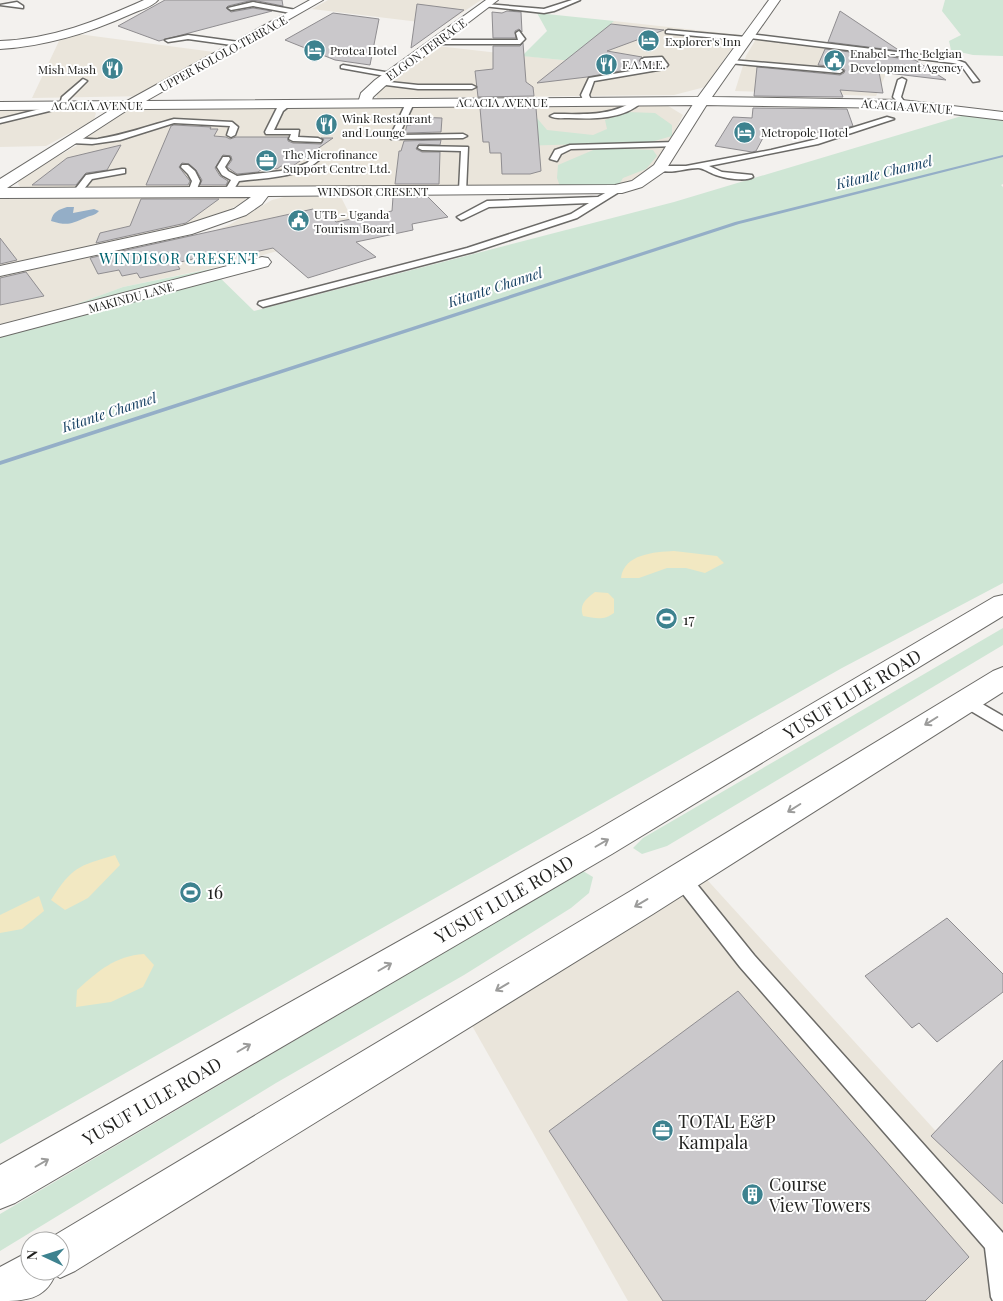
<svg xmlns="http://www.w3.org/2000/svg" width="1003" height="1301" viewBox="0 0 1003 1301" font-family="'Playfair Display',serif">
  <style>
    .built { fill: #eae5db }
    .green { fill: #cfe6d5 }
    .sand { fill: #f2e8c2 }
    .water { fill: #94aec7 }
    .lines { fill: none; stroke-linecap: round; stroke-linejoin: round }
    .stream { fill: #94aec7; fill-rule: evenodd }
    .building { fill: #cac8cb; stroke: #8f8d90 }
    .lane-casing { stroke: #6b6a67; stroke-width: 3 }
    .street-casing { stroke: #6b6a67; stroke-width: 2 }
    .secondary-casing { stroke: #6b6a67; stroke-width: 2 }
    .primary-casing { stroke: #6b6a67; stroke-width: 2 }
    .lane { fill: #fff; fill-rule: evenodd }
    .street { fill: #fff; fill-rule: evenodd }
    .secondary { fill: #fff; fill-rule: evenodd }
    .primary { fill: #fff; fill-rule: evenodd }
    .oneway { stroke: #9c9c9b }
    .labels { text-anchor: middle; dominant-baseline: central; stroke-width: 4; stroke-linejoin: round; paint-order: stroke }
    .far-poi-label { font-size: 12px; fill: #232321; stroke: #fff; text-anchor: start }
    .far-street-label { font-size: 12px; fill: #232321; stroke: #fff }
    .far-water-label { font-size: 14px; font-style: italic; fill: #143e61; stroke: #fff }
    .far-quarter-label { font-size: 15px; letter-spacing: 1px; fill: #006370; stroke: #fff }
    .poi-label { font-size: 15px; fill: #232321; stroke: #fff; text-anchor: start }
    .near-street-label { font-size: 18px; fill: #232321; stroke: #fff }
    .near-poi-label { font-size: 18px; fill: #232321; stroke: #fff; text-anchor: start }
  </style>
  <rect width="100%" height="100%" fill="#f3f1ee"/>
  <g class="built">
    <path d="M328,0H481L444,25L312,9Z"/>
    <path d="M614,21L741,35L705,87L674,95L377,98L376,91L437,46L571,61Z"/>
    <path d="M78,34L214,52L178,74L150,96L32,98L59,41Z"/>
    <path d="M759,34L895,54L876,96L735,91L746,56Z"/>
    <path d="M665,104L683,115L670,140L650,170L638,180L626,184L600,189L31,190L21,188L18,184L19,180L23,176L76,146L118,113L126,109Z"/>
    <path d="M0,109H89L96,113L94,120L46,146L0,147Z"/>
    <path d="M244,197L246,200L223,214L190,226L0,267V198Z"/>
    <path d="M284,197H341L357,229L227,265L123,287L55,312L0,326V274L208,233L229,225L272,200Z"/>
    <path d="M701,873L1003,1205V1301H628L471,1024Z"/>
  </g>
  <g class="green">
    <path d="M945,0H1003V56L973,55L951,50L949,41L961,35L942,11Z"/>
    <path d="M537,13L614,21L572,61L522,56L547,31Z"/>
    <path d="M627,112L655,113L672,125V136L651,142L519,146L536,117L547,130L593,135L607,129L605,120Z"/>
    <path d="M975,112L1003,117V184L1001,185L1003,187V583L842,668L0,1144V326L55,312L123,287L211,269L254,311L674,202Z"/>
    <path d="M598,148L653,150L657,156L646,169L623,178L618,186L561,189L557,178L558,165Z"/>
    <path d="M1003,628V645L667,846L642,854L633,848L643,838Z"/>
    <path d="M583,871L593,877L589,893L571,908L464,975L276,1083L0,1251V1214Z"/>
  </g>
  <g class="sand">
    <path d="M674,551L717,556L724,563L705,573L686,568H667L639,578H621C624,554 654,552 674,551Z"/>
    <path d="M595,592L608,593L614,599V613C603,621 595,618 583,616C579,604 586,599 595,592Z"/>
    <path d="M115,855L120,865L88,898L65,910L51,900C72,867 78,866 115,855Z"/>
    <path d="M39,896L44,911L22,929L0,933V915Z"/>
    <path d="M144,954L154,965L143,987L111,1002L76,1007L77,990C98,971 115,956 144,954Z"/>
  </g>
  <path class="water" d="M67,207H74L73,213L94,209L99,211C95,216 91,215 85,218C70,224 68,226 51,221C53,211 59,210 67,207Z"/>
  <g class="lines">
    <path class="stream" d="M1003,155V157L739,224L0,465V461L735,222Z"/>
  </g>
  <g class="building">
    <path d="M165,0H282L283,6L253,0L228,6L226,8L231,12L253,8L272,11L159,41L118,26Z"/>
    <path d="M417,4L464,10L411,48Z"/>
    <path d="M507,11L521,12L522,32L519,29L515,31L516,38H493L492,12L502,13Z"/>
    <path d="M840,11L900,51L828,42Z"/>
    <path d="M333,13L379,19L370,65L335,60L285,40Z"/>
    <path d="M611,24L664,30L607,51L642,57L639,61L643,64H659L587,77L537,83Z"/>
    <path d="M523,43L526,82L533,87L534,96L478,97L475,71L493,69V46H520Z"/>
    <path d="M825,49L915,60L946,80L879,72L883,93L840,90L843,97L754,96L757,67L840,75L844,73L845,70L840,67L818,65Z"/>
    <path d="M480,108H536L541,171L530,174H502L501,153H490L489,142H483Z"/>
    <path d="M753,108L847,109L853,126L841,129L785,137L764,136L756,151L752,152L715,146L733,117L752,118Z"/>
    <path d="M413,117L442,118L441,132L405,133L407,125H411Z"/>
    <path d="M174,125L211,127L210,129H218L214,136L226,137L230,139L236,137H288V141L293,143L321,144L324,139L321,138H333L290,168L281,166L277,169L265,167L258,172L237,174L227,167L232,160L231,156L223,155L215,168L220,176L228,181L226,185H200L202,180L196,170L189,164L182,163L179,167L190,181L188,185H146L171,126Z"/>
    <path d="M441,140L440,145L419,144L416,149L422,152H440L439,184H395L399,151H401L404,141Z"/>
    <path d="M121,145L107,170L86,173L76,185H32L67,158Z"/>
    <path d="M393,197H428L448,217L412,224L413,230L356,242L376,257L308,278L273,248L232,257L228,251L176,263L180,269L140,278L137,273L122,276L119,270L98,274L90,258L313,209L316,212L325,210L336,222L392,211Z"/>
    <path d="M141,199H219L186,223L96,243L100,233L130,226Z"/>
    <path d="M0,238L17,260L0,264Z"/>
    <path d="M26,272L44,296L0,305V278Z"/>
    <path d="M947,918L1003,974V992L937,1042L919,1023L912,1028L865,976Z"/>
    <path d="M738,991L969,1257L925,1301H663L549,1131Z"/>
    <path d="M1003,1060V1204L931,1136Z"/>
  </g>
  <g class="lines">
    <defs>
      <g id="lane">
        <path d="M572,0H580L554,11L544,13L483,6L486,4L544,9Z"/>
        <path d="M17,2L23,6V8L0,5Z"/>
        <path d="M253,2L296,10L299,12L296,14L253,6L231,10L228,8Z"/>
        <path d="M668,30L746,37L749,34L954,59L965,63L979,81L973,82L961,65L953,63L750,38L747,41L666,33V31Z"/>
        <path d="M519,31L525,39L520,44H435L432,42L435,40H518L516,33Z"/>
        <path d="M188,35L239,42L242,44L239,46L188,39L168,42L165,40Z"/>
        <path d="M662,57L668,65L664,69L594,81L589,95L592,102L588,104H585L581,95L589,78L660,66L661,65L660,61L644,62L641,60L644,58Z"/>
        <path d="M731,60L840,69L843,71L840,73L729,63L728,62Z"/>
        <path d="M343,65L391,73L394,75L391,77L341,68V66Z"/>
        <path d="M902,78L906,80L901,97L906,104L902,106L893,97L898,80Z"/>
        <path d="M83,79L87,81L68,100L66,107L0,123V119L60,104L62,97Z"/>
        <path d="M380,81L418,85H472L476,87L472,89H418L378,84V82Z"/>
        <path d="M636,99L643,101C624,120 593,119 569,118C562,118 555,119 550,116L554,114C582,114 613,117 636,99Z"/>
        <path d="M286,101L293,103L283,111L274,130H299L298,137L318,138L322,140L321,142L293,141L289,139L291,134H266L265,132L277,108Z"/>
        <path d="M407,101L414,103L399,135L463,134L467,136L463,138L391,139L390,137Z"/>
        <path d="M887,117L894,119L818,144L709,166L722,172L752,175L753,177C746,182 724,178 716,175C710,173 703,168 698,168C685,168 666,176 656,168L660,166H686L771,150L813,140Z"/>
        <path d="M174,119L232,122L238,127L235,135L231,137L227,135L230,126L174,123L120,140L92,144L71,143L67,141C74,136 88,140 98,139C124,135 148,126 174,119Z"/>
        <path d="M676,142L680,144L679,146L571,149L561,154L557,161L550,159L555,150L570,145Z"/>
        <path d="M419,146L468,147L466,192L459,190L461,151L422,150L418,148Z"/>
        <path d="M318,152L325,154C304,179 269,177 239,181L231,194L224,192L231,180L222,175L217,167L223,157H229L230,159L225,167L228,171L237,176L290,170L307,163Z"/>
        <path d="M182,165H188L195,171L200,181L195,194L188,192L192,181L188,174L181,167Z"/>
        <path d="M122,169H125V173L92,179L80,194L73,192L86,175Z"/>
        <path d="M616,187L619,188V192L577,218L473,252L263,307L258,304L259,302L467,248L571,214L589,203L489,207L464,219L461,220L457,217L487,201L598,197Z"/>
        <path d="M965,694L1003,716V730L959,704L957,700L959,696Z"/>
        <path d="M681,870L687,872L754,955L1003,1233V1301H993L991,1297L985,1248L740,967L675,884L672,878L675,872Z"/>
      </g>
      <g id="street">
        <path d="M144,0H158C152,7 140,10 131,14C89,33 47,46 0,49V41C52,39 97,21 144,0Z"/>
        <path d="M486,0H498L385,86L373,97L370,106H360L358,103L361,93L375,80Z"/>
        <path d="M702,97L709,101L665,171L642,187L622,193L268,196L262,204L246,215L192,234L0,276V266L182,226L234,209L251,197L0,198V179L123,102L128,101L135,105L7,188L615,185L632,181L654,165L697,98Z"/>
        <path d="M262,257L268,258L271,262L268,266L0,337V325Z"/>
      </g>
      <path id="secondary" d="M310,0H323L146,101L698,97L769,0H780L712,97L902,100L1003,112V120L902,108L702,105L0,110V102L127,101Z"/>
      <g id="primary">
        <path d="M1003,595V616L612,854L15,1203L0,1209V1165L590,834L994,597Z"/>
        <path d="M1003,667V692L653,914L75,1271L60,1278L55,1275C45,1300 24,1301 0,1301V1267L30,1251V1271H60V1241H45L629,892L993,671Z"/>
      </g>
    </defs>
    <use href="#lane" class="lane-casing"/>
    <use href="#street" class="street-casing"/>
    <use href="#secondary" class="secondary-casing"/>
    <use href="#primary" class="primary-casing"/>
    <use href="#lane" class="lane"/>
    <use href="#street" class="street"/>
    <use href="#secondary" class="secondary"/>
    <use href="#primary" class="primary"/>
  </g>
  <defs><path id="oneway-shaft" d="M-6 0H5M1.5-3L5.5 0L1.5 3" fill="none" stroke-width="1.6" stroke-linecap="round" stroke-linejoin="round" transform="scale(1.25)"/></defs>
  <g class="oneway">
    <use href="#oneway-shaft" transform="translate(931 721) rotate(148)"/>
    <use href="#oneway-shaft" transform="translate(794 808) rotate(148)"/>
    <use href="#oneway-shaft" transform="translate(602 843) rotate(-30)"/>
    <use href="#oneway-shaft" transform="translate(641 903) rotate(149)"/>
    <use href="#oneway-shaft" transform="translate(385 967) rotate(-30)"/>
    <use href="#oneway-shaft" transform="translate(502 987) rotate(149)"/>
    <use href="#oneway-shaft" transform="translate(244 1048) rotate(-30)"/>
    <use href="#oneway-shaft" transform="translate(42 1163) rotate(-30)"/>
  </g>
  <defs>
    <symbol id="hotel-disc" viewBox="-11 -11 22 22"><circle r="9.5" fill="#3d828f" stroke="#fff"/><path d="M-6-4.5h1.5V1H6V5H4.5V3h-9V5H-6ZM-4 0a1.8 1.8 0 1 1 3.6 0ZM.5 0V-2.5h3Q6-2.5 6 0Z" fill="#fff"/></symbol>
    <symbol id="civic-disc" viewBox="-11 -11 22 22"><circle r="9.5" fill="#3d828f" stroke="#fff"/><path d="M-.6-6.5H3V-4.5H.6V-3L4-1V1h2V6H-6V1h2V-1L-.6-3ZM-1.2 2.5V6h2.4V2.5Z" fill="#fff"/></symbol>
    <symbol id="restaurant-disc" viewBox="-11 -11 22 22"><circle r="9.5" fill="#3d828f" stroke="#fff"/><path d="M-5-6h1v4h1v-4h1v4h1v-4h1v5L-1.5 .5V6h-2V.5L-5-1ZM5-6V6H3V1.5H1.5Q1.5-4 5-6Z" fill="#fff"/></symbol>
    <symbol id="office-disc" viewBox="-11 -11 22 22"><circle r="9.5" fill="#3d828f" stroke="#fff"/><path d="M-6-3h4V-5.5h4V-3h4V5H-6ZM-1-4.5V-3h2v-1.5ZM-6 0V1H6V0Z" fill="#fff"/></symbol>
    <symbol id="stadium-disc" viewBox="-11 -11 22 22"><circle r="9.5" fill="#3d828f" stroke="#fff"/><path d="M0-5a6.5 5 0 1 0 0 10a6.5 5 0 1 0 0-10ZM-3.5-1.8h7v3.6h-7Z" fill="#fff"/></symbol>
    <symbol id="building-disc" viewBox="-11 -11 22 22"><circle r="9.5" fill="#3d828f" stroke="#fff"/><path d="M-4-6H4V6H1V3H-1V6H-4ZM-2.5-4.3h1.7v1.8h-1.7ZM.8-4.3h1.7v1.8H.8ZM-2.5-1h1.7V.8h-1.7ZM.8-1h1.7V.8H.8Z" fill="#fff"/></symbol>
  </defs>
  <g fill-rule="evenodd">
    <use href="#hotel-disc" x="636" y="28" width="25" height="25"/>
    <use href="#hotel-disc" x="302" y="38" width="25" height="25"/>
    <use href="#civic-disc" x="822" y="48" width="25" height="25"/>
    <use href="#restaurant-disc" x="594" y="52" width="25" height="25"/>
    <use href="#restaurant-disc" x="100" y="56" width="25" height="25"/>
    <use href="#restaurant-disc" x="314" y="112" width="25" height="25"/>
    <use href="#hotel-disc" x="732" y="120" width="25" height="25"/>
    <use href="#office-disc" x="254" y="148" width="25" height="25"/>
    <use href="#civic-disc" x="286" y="208" width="25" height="25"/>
    <use href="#stadium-disc" x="654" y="606" width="25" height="25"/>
    <use href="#stadium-disc" x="178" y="880" width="25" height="25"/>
    <use href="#office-disc" x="650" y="1118" width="25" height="25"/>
    <use href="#building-disc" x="740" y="1182" width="25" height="25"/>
  </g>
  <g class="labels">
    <g class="far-poi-label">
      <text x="665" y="41">Explorer's Inn</text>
      <text x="330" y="50">Protea Hotel</text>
      <text x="850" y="53">Enabel - The Belgian<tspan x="850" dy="14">Development Agency</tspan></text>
      <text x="622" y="64">F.A.M.E.</text>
      <text x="96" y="69" text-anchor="end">Mish Mash</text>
      <text x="342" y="118">Wink Restaurant<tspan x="342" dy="14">and Lounge</tspan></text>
      <text x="761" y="132">Metropole Hotel</text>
      <text x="283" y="154">The Microfinance<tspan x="283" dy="14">Support Centre Ltd.</tspan></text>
      <text x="314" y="214">UTB - Uganda<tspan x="314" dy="14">Tourism Board</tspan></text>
    </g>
    <g class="far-street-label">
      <text transform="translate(426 49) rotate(-36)">ELGON TERRACE</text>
      <text transform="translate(223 53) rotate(-29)">UPPER KOLOLO TERRACE</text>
      <text x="502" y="102">ACACIA AVENUE</text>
      <text x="97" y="105">ACACIA AVENUE</text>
      <text transform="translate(907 106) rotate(4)">ACACIA AVENUE</text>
      <text x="373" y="191">WINDSOR CRESENT</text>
      <text transform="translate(131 297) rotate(-15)">MAKINDU LANE</text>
    </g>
    <g class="far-water-label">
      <text transform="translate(884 172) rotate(-14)">Kitante Channel</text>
      <text transform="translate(495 287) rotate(-18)">Kitante Channel</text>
      <text transform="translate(109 412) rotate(-18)">Kitante Channel</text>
    </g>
    <g class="far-quarter-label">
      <text x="179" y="258">WINDISOR CRESENT</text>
    </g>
    <g class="poi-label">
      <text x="683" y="619">17</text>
    </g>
    <g class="near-street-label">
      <text transform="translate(852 694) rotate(-31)">YUSUF LULE ROAD</text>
      <text transform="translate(504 899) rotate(-30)">YUSUF LULE ROAD</text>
      <text transform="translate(152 1101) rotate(-30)">YUSUF LULE ROAD</text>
    </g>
    <g class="near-poi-label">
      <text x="207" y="892">16</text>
      <text x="678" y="1121">TOTAL E&amp;P<tspan x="678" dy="21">Kampala</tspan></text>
      <text x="769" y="1184">Course<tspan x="769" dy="21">View Towers</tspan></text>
    </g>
  </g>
  <g transform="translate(45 1256) rotate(274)"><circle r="24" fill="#ffffff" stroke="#a7a7a6"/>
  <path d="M0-4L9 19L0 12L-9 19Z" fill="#3d828f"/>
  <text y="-8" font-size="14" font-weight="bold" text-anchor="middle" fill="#232321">N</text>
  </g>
</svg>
